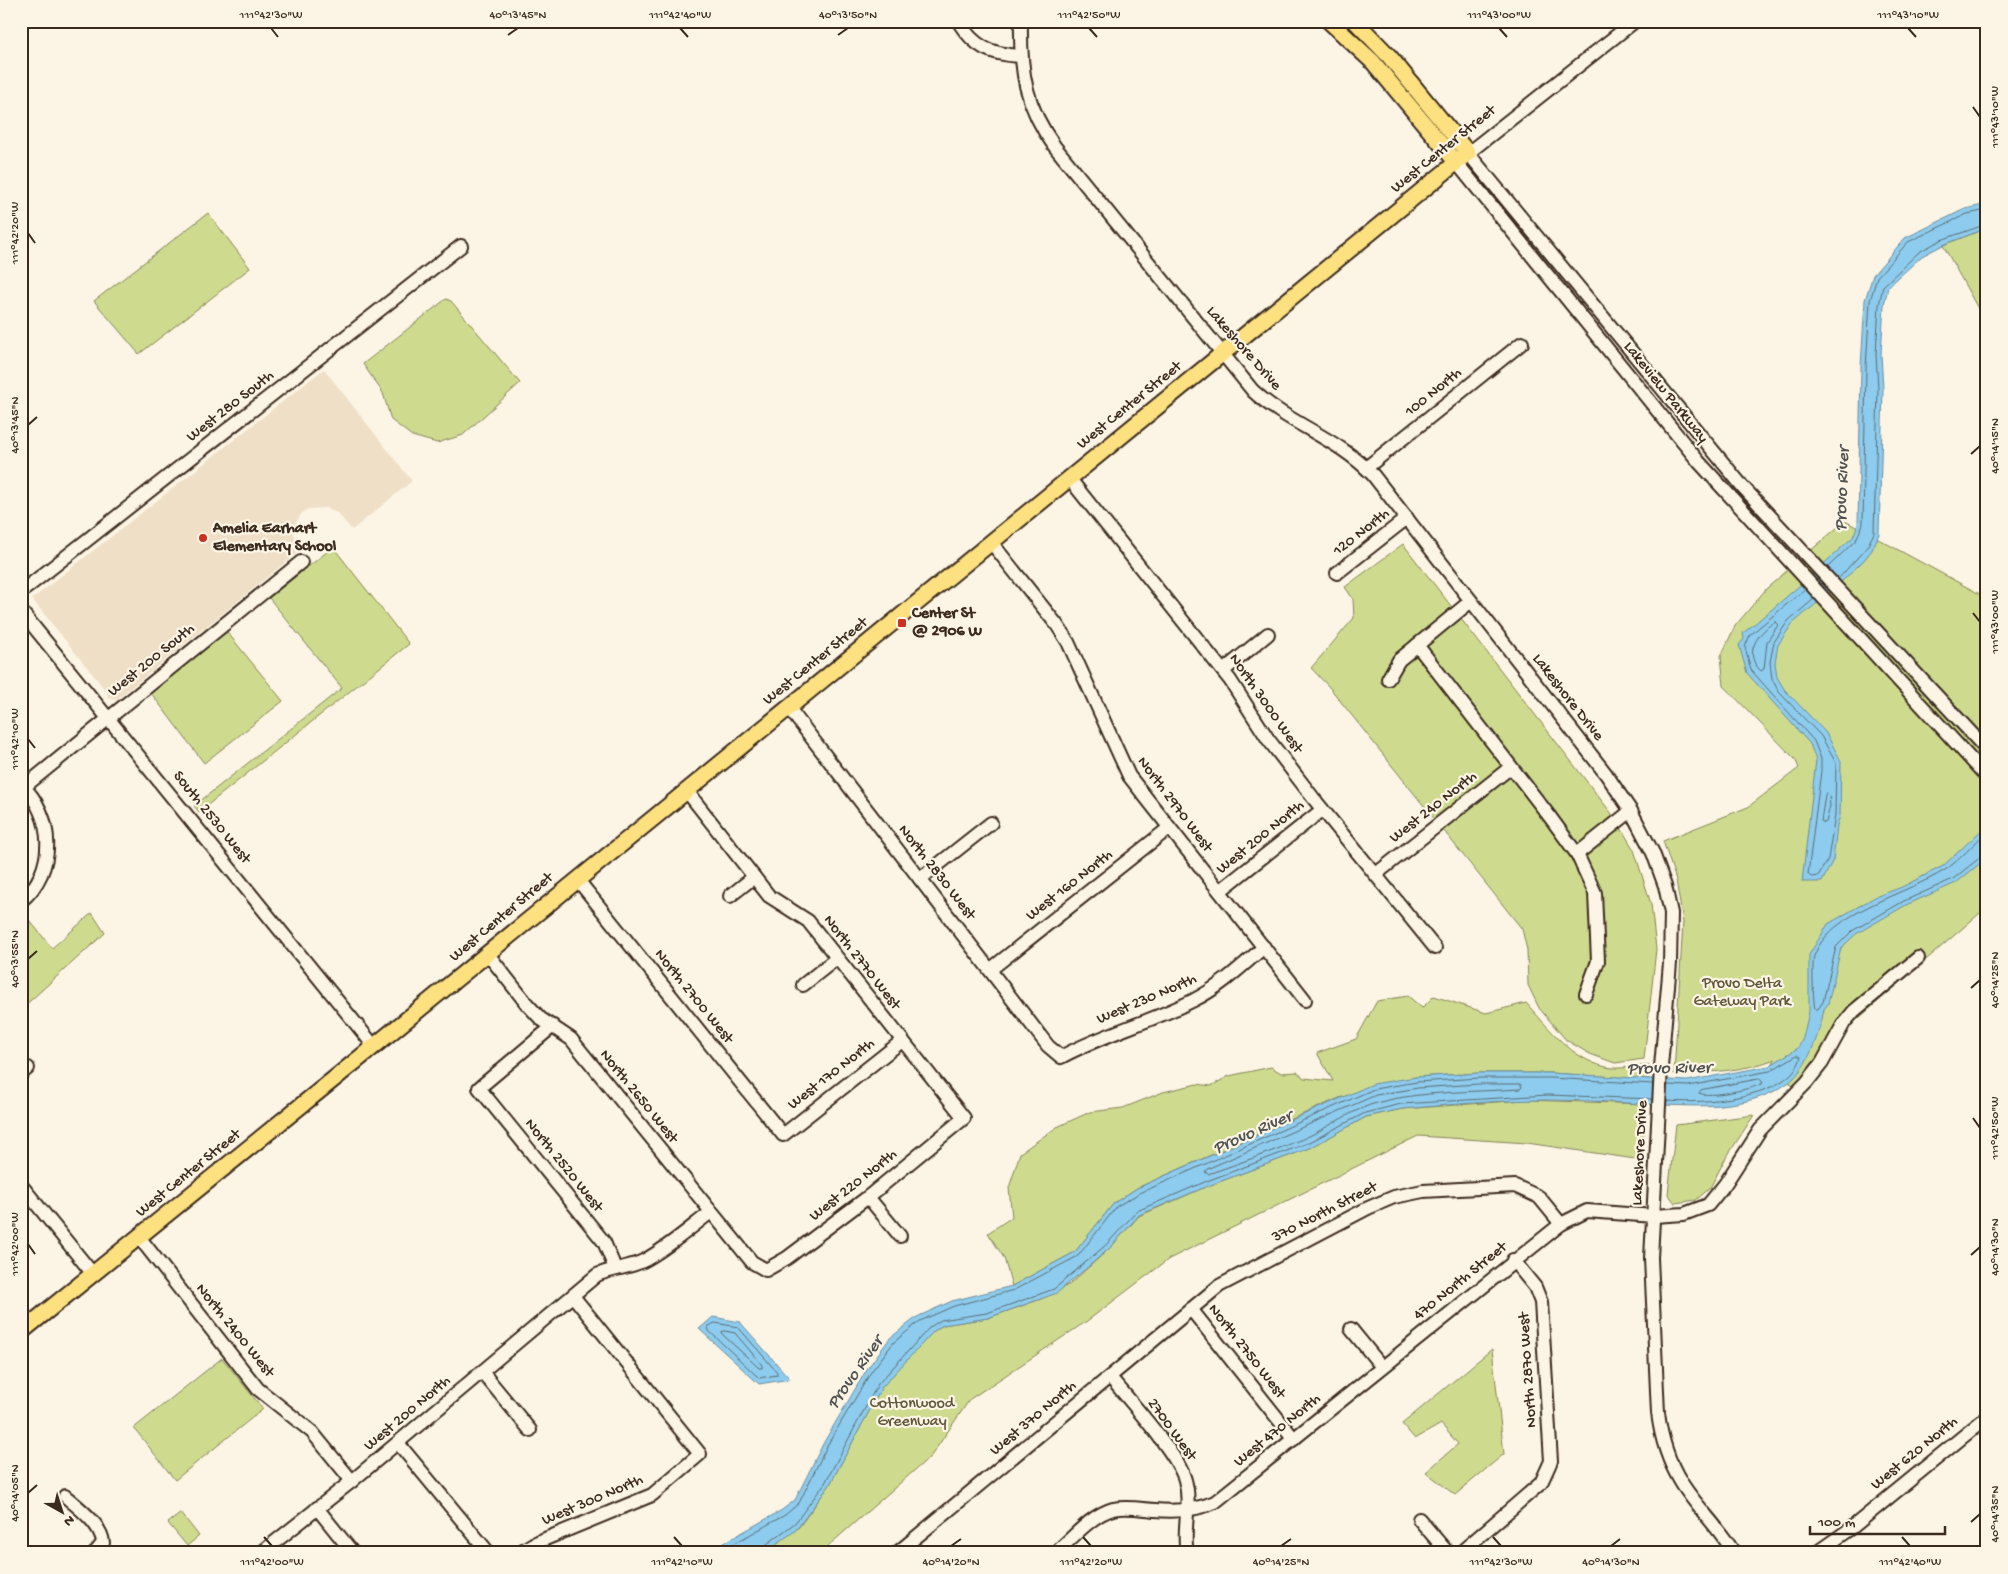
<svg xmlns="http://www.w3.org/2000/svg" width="2008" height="1574" viewBox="0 0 2008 1574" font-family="'Gochi Hand',sans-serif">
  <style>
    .built { fill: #efdfc7 }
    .green { fill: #cedb8f; stroke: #848256 }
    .water { fill: #8dccee; stroke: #6c8b9b }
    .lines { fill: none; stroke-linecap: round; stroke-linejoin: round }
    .shore { stroke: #5c6b71; stroke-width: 1 }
    .minor-casing { stroke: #3b2a1e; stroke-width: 16 }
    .major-casing { stroke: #3b2a1e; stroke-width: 19 }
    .minor { stroke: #fcf5e5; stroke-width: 12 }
    .major { stroke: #fde080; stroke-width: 15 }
    .ticks { fill: none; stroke: #3b2a1e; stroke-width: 2 }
    .poi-dot { fill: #c8321e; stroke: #fcf5e5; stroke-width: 2 }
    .labels { text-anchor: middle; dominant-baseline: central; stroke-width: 4.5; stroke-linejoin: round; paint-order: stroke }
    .street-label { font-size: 16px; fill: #3b2a1e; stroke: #fcf5e5 }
    .poi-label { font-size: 16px; font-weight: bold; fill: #3b2a1e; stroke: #fcf5e5; text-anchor: start }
    .park-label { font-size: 16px; fill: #60563a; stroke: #fcf5e5 }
    .water-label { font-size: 18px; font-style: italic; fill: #505252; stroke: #fcf5e5 }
    .neatline { fill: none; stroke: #3b2a1e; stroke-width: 2 }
    .ticks-label { font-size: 12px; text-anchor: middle; fill: #3b2a1e }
  </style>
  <rect width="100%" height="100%" fill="#fcf5e5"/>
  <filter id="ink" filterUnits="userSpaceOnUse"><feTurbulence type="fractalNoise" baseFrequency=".02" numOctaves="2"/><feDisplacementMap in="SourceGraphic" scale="10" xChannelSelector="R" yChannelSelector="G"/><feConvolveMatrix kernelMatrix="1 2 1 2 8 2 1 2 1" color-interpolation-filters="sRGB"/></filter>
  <g filter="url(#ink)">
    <path class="built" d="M324,369L412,481L352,530L337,513L326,508L308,509L302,513L292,529L298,544L293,547L297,553L116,700L108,698L107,692L32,599Z"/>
    <g class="green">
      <path d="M208,213L250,268L139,354L94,301Z"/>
      <path d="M1987,228V325L1943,245Z"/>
      <path d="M446,299L451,301L520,383L463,435L437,443L412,436L391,420L383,393L363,364Z"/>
      <path d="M1845,521L1987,598V907L1829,1044L1796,1090L1773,1063L1775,1059C1743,1072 1708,1072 1674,1074L1683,922L1676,880L1663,841L1748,807L1799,768L1795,759L1724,686L1721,656L1735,626L1767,588Z"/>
      <path d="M1403,544L1615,818L1634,850L1651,904L1656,949L1644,1059L1615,1063L1590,1054L1566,1040L1539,1008L1528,985L1527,950L1522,929L1330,688L1311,668L1354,618L1353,599L1345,587Z"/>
      <path d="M333,547L409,644L199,812L194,806L342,688L269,598Z"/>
      <path d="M227,632L283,701L204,763L151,693Z"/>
      <path d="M92,913L105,933L21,1009V918L25,915L52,948Z"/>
      <path d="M1408,996L1422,1008L1434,996L1486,1013L1526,1003C1549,1028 1571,1059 1606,1067C1619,1070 1636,1066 1649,1065L1648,1079L1550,1073H1479L1416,1077L1396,1081L1339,1098L1137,1188L1114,1203L1075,1252L1012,1286L1004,1258L988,1233L1012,1217L1009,1188L1020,1153L1057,1127L1090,1112L1123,1108L1163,1092L1197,1084L1211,1086L1229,1076L1271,1067L1281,1073L1297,1072L1304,1078L1333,1081L1317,1053L1356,1039L1377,1001Z"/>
      <path d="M1524,1100L1646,1104L1642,1160L1527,1143L1418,1136L1169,1259L1087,1321L970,1399L931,1456L820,1553H763L799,1527L829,1486L882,1387L903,1362L934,1331L943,1325L988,1318L1041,1299L1070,1284L1110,1248L1139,1216L1208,1186L1310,1148L1366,1117L1402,1109Z"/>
      <path d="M1754,1115L1724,1161L1710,1188L1696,1200L1675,1203L1668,1194L1676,1125Z"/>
      <path d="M1492,1349L1504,1454L1455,1495L1426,1472L1458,1444L1441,1424L1415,1439L1402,1424Z"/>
      <path d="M222,1358L263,1409L175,1480L134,1428Z"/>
      <path d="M181,1513L199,1536L187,1546L168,1523Z"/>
    </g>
    <g class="water">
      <path d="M1987,204V228L1943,245L1922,256L1888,287L1884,305L1881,354L1883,389L1879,534L1872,550L1864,560L1834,589L1792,624L1778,645L1775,662L1777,677L1784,689L1826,733L1841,761L1840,816L1837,825L1833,860L1822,882H1802L1816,760L1810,744L1747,673L1739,645L1744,639L1743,633C1781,603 1817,570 1853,537L1858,524L1861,367L1865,300L1873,275L1905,238L1965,209Z"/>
      <path d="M1987,825V858L1956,883L1906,905L1856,934L1841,948L1828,1004L1824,1009C1820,1032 1808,1069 1788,1083C1747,1112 1692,1106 1644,1104C1612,1102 1578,1100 1546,1100C1498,1100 1449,1105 1402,1109L1366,1117L1310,1148L1208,1186L1139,1215L1110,1248L1057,1293L988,1318L943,1325L934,1331L882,1387L829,1486L795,1531L763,1553H706L782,1510L795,1500L824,1442L867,1369L890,1338L917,1317L952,1301L1012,1286L1075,1252L1114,1203L1137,1188L1373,1084L1416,1077L1479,1073H1550L1687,1081L1769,1066L1798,1048L1803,1038L1809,1012V955L1828,924L1875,897L1902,887L1943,866Z"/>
      <path d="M713,1317L740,1322L790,1379L759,1384L699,1329Z"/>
    </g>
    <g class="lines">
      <g class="shore">
        <path d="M1828,567L1856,540L1863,524L1866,368L1870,301L1877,277L1908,242L1967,214L1987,210"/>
        <path d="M1838,579L1867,547L1874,533L1878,389L1876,354L1879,305L1883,286L1919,252L1941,240L1987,224"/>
        <path d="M1805,589L1750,635L1745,647L1751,670L1814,741L1821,759V771L1808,874L1811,877L1818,876L1828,859L1835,815L1836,763L1821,736L1779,692L1772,679L1770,662L1774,642L1788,621L1814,599"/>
        <path d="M1775,622L1778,625L1767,642L1764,669L1761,671C1742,654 1758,632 1775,622Z"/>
        <path d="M1827,793L1829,795L1830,806L1826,822L1824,823L1821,821L1825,795Z"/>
        <path d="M1987,832C1973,844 1960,860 1945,870C1907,894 1830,911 1814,956C1812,962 1813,1001 1815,1009H1818L1823,1002L1836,947L1852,931L1904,901L1953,879L1982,856L1987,855"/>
        <path d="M1760,1079L1763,1083C1754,1089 1708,1098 1699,1093L1701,1090Z"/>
        <path d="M1479,1084H1520L1522,1087L1520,1089C1476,1092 1421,1091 1380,1102C1352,1109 1330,1127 1305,1138C1274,1151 1240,1163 1208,1174L1205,1172L1207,1169L1376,1095L1418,1088Z"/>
        <path d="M1667,1101C1701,1104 1791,1099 1801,1057L1797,1055L1770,1071L1688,1086L1668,1085"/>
        <path d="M715,1323L738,1327L777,1372V1375L759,1378L709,1331L708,1327Z"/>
        <path d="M725,1331L735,1333L762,1365V1368H759L723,1335L722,1332Z"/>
        <path d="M717,1553L785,1515L799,1503L828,1444L871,1372L894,1342L920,1321L954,1306L1014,1290L1078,1256L1117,1206L1140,1193L1374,1089L1417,1082L1479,1078H1550L1653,1084"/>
        <path d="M761,1553L763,1547L795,1523L825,1483L878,1384L930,1327L941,1320L987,1313L1054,1289L1106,1245L1137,1211L1207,1181L1308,1143L1365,1113L1401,1104L1548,1095L1652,1099"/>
      </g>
      <defs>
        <g id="minor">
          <path d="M958,21C975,48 990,54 1020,56"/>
          <path d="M1021,21C1020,71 1025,106 1055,147L1253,391C1290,425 1338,438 1373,475L1606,774L1631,811L1653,853L1665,886L1671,913L1670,963L1661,1067L1651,1258L1658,1413C1661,1437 1668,1461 1681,1482C1696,1507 1719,1527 1734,1553"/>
          <path d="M1635,21L1468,153L1743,487L1987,750"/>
          <path d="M1456,162L1699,462L1987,777"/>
          <path d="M1366,468L1522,343"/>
          <path d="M1069,478L1230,680L1268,739L1314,799L1435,948"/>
          <path d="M991,542L1057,625L1068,642L1129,776L1305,1000"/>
          <path d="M1337,573L1407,518"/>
          <path d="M21,592L461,246"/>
          <path d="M21,611L374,1046"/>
          <path d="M1417,645L1550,817L1577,854L1595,893L1598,961L1586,994"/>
          <path d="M1223,671L1268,634"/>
          <path d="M1388,679L1399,660L1471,601"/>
          <path d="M788,707L1048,1046L1061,1057C1103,1034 1151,1022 1194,1000C1220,987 1242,966 1264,947"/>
          <path d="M21,784C55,816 57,871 21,901"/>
          <path d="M24,787L301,562"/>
          <path d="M1577,854L1631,811"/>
          <path d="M1376,874L1511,767"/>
          <path d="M577,879L783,1135L902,1041"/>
          <path d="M920,879L991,823"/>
          <path d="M1220,891L1322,810"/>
          <path d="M730,896L754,877"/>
          <path d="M487,953L527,1004L541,1019L571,1039L752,1262L766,1270L787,1258L868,1197L964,1118L808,921L769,896L686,790"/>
          <path d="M991,969L1169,828"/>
          <path d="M803,985L837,958"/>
          <path d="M553,1026L479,1088L604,1242L615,1268"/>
          <path d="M21,1074L28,1068"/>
          <path d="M21,1185L93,1274"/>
          <path d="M868,1197L900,1236"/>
          <path d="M139,1237L258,1389L312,1432L352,1481"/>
          <path d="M1191,1309L1294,1439"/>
          <path d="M1351,1329L1382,1367"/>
          <path d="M483,1373L530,1430"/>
          <path d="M1110,1377C1129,1400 1178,1454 1185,1480C1192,1504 1182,1530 1187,1553"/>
          <path d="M398,1443L489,1553"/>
          <path d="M65,1496C78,1507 102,1525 103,1543L95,1553"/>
          <path d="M317,1508L353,1553"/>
          <path d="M1419,1519L1448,1553"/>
          <path d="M261,1553L352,1481L597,1275C613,1268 630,1268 645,1260C669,1247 690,1228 711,1212"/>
          <path d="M518,1553L533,1544L652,1495L700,1454L573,1296"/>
          <path d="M897,1553L1219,1286L1368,1208L1394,1197L1423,1191L1515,1186L1539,1197L1561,1224"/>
          <path d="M1055,1553C1072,1539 1091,1515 1113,1509C1126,1506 1142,1509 1155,1510C1176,1512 1197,1510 1215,1502L1561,1224L1587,1211L1654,1216L1684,1214L1708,1205L1725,1184L1760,1130L1807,1082L1822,1063L1844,1023L1854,1011L1918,958"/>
          <path d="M1460,1553L1541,1483L1551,1461L1541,1302L1535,1287L1513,1260"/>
          <path d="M1816,1553L1849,1530L1987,1417"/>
        </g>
        <g id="major">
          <path d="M1329,21L1373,62L1456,162"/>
          <path d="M21,1332L329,1083L1468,153L1389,56L1355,21"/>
        </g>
      </defs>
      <use href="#minor" class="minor-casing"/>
      <use href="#major" class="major-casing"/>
      <use href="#minor" class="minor"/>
      <use href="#major" class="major"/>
    </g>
  </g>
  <path class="ticks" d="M271,28L278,37M680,28L688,37M1089,28L1097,37M1499,28L1507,37M1908,28L1916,37M508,35L518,28M838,35L848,28M1973,107L1980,117M28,233L35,243M28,425L37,417M1971,454L1980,446M1973,613L1980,622M28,739L35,748M28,959L37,951M1971,988L1980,980M1973,1118L1980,1128M28,1244L35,1254M1971,1255L1980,1247M28,1493L37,1485M1971,1522L1980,1514M264,1537L272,1546M674,1537L682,1546M1083,1537L1091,1546M1493,1537L1501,1546M1902,1537L1910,1546M951,1546L961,1539M1281,1546L1291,1539M1611,1546L1620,1539"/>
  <g class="poi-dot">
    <circle cx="203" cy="538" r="5"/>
    <rect x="897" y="618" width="10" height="10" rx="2.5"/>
  </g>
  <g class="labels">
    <g class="street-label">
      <text transform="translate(1444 150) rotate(-39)">West Center Street</text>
      <text transform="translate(1243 349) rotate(49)">Lakeshore Drive</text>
      <text transform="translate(1434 393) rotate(-39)">100 North</text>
      <text transform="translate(1665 393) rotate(51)">Lakeview Parkway</text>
      <text transform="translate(1130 406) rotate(-39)">West Center Street</text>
      <text transform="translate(231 407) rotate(-38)">West 280 South</text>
      <text transform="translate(1362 533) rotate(-38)">120 North</text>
      <text transform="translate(152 661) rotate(-39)">West 200 South</text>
      <text transform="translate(816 662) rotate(-39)">West Center Street</text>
      <text transform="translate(1567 698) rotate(52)">Lakeshore Drive</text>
      <text transform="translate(1265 704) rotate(55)">North 3000 West</text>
      <text transform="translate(1174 805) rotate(53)">North 2970 West</text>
      <text transform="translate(1434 808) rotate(-38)">West 240 North</text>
      <text transform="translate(211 818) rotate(51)">South 2530 West</text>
      <text transform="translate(1261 838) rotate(-39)">West 200 North</text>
      <text transform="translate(936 873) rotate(52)">North 2830 West</text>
      <text transform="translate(1070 886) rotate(-38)">West 160 North</text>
      <text transform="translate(502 918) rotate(-40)">West Center Street</text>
      <text transform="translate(861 963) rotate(52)">North 2770 West</text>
      <text transform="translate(693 997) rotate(51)">North 2700 West</text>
      <text transform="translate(1147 1000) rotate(-23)">West 230 North</text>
      <text transform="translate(832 1075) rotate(-38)">West 170 North</text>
      <text transform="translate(638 1097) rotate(51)">North 2650 West</text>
      <text transform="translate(1641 1153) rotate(-87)">Lakeshore Drive</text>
      <text transform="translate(563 1166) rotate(51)">North 2520 West</text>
      <text transform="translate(189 1174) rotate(-39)">West Center Street</text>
      <text transform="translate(854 1186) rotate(-38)">West 220 North</text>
      <text transform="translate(1325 1213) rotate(-27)">370 North Street</text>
      <text transform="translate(1461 1282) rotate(-39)">470 North Street</text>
      <text transform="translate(234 1331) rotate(51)">North 2400 West</text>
      <text transform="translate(1246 1352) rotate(52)">North 2750 West</text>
      <text transform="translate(1529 1370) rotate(-94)">North 2870 West</text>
      <text transform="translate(408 1414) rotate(-40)">West 200 North</text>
      <text transform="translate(1034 1419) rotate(-40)">West 370 North</text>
      <text transform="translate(1171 1430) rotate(54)">2700 West</text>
      <text transform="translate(1278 1431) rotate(-39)">West 470 North</text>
      <text transform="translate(1915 1454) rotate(-39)">West 620 North</text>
      <text transform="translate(593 1501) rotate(-23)">West 300 North</text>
    </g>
    <g class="poi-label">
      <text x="213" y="529">Amelia Earhart<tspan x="213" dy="18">Elementary School</tspan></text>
      <text x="912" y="614">Center St<tspan x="912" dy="18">@ 2906 W</tspan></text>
    </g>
    <g class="park-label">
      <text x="1742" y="984">Provo Delta<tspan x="1742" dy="18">Gateway Park</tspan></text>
      <text x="912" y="1404">Cottonwood<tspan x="912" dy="18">Greenway</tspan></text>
    </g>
    <g class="water-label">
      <text transform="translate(1843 489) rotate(-88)">Provo River</text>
      <text transform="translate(1669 1069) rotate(-1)">Provo River</text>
      <text transform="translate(1253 1133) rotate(-24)">Provo River</text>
      <text transform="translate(856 1373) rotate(-55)">Provo River</text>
    </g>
  </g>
  <rect width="2008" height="1574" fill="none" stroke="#fcf5e5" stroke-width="55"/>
  <g transform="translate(62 1512) rotate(141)" stroke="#fcf5e5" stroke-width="4" paint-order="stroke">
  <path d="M0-4L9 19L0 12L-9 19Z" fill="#3b2a1e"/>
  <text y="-8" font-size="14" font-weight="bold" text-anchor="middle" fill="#3b2a1e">N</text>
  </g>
  <path d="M1810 1526v8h135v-8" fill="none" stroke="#3b2a1e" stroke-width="2.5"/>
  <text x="1818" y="1526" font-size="15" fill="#3b2a1e" stroke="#fcf5e5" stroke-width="4" paint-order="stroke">100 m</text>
  <rect x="28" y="28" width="1952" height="1518" class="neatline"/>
  <g class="ticks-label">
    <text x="271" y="18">111°42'30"W</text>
    <text x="518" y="18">40°13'45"N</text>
    <text x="680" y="18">111°42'40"W</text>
    <text x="848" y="18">40°13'50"N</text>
    <text x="1089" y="18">111°42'50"W</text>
    <text x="1499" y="18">111°43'00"W</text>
    <text x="1908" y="18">111°43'10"W</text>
    <text transform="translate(1994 117) rotate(-90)" y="4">111°43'10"W</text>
    <text transform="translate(14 233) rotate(-90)" y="4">111°42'20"W</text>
    <text transform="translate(14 425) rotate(-90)" y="4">40°13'45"N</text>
    <text transform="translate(1994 446) rotate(-90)" y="4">40°14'15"N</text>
    <text transform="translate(1994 622) rotate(-90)" y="4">111°43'00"W</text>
    <text transform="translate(14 739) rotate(-90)" y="4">111°42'10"W</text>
    <text transform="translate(14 959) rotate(-90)" y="4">40°13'55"N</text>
    <text transform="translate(1994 980) rotate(-90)" y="4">40°14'25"N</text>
    <text transform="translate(1994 1128) rotate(-90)" y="4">111°42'50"W</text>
    <text transform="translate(14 1244) rotate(-90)" y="4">111°42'00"W</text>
    <text transform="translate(1994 1247) rotate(-90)" y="4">40°14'30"N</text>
    <text transform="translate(14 1493) rotate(-90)" y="4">40°14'05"N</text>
    <text transform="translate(1994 1514) rotate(-90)" y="4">40°14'35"N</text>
    <text x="272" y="1565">111°42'00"W</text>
    <text x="682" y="1565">111°42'10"W</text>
    <text x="951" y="1565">40°14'20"N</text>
    <text x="1091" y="1565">111°42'20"W</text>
    <text x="1281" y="1565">40°14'25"N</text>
    <text x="1501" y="1565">111°42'30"W</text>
    <text x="1611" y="1565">40°14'30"N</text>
    <text x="1910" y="1565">111°42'40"W</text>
  </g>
</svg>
